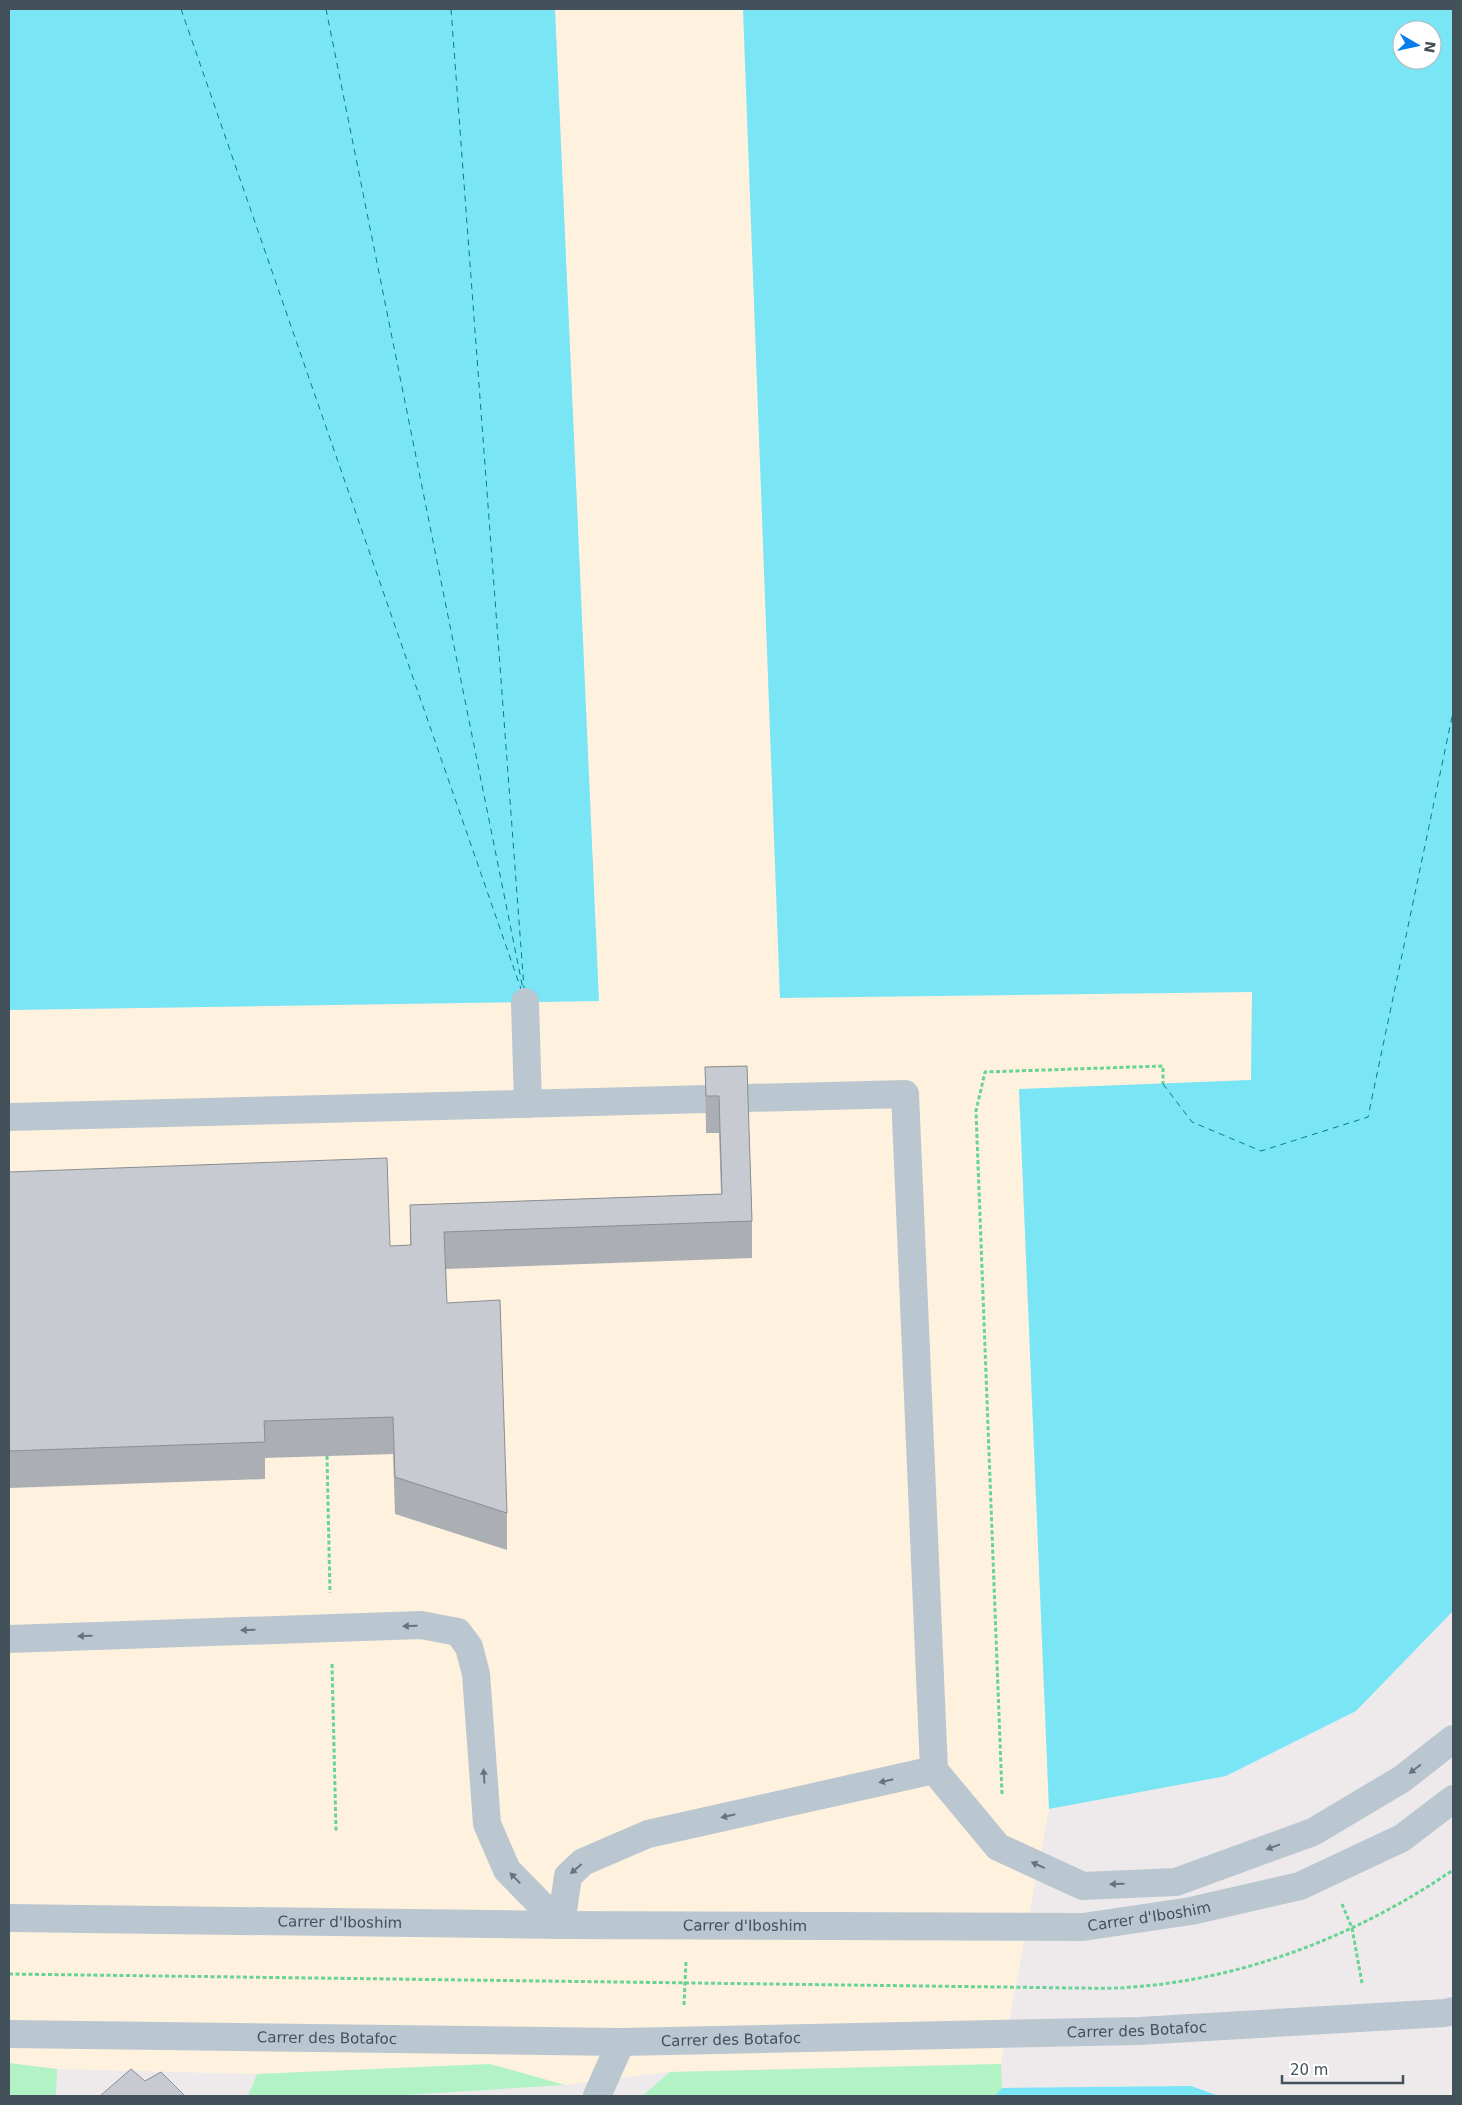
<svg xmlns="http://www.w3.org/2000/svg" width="1462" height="2105" viewBox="0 0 1462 2105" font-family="'DejaVu Sans',sans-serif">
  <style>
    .commercial { fill: #fef2df }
    .green { fill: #b2f3c6 }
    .water { fill: #7ae5f5; fill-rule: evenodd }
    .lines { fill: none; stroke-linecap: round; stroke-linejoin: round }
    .ferry { stroke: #037d8f; stroke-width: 1; stroke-dasharray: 6 5; stroke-linecap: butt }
    .path { stroke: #67d495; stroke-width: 3; stroke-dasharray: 4 2.5; stroke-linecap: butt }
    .minor { stroke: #bac7d0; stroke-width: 28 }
    .wall { fill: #abafb4 }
    .building { fill: #c7cbd1; stroke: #8b8e92 }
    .oneway { fill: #66747d }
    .labels { text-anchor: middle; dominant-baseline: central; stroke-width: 5; stroke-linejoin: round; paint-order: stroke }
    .street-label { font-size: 15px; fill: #42515a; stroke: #fff }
  </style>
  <rect width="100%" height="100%" fill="#eeeaeb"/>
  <path class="commercial" d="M555,9H743L780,997L1252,991L1251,1080L1019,1090L1049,1809L1001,2064L670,2072L565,2085L490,2064L257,2074L57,2069L9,2063V1010L598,1001Z"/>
  <g class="green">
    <path d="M9,2063L57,2069L56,2096H9Z"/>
    <path d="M490,2064L565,2085L392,2096H248L257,2074Z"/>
    <path d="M1001,2064L1002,2088L994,2096H642L670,2072Z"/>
  </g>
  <g class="water">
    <path d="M9,9H555L599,1001L9,1010Z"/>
    <path d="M743,9H1453V1611L1356,1711L1226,1776L1049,1809L1019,1089L1251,1080L1252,992L780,998ZM1402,30H1432V60H1402Z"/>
    <path d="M1191,2086L1219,2096H994L1002,2088Z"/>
  </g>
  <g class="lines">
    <g class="ferry">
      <path d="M181,9L521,989"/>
      <path d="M326,9L523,989"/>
      <path d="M451,9L524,988"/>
      <path d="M1163,1084L1192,1122L1261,1151L1368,1117L1453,712"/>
    </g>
    <g class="path">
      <path d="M327,1456L330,1593"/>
      <path d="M332,1664L336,1831"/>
      <path d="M1002,1794L976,1111L985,1072L1163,1066V1084"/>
      <path d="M1342,1904L1352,1928L1362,1983"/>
      <path d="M9,1974L1075,1988C1094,1988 1113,1989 1132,1987C1246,1979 1360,1934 1453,1870"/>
      <path d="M684,2005L686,1961"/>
    </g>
    <g class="minor">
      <path d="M525,1002L528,1104"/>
      <path d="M9,1117L905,1094L934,1770L998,1847L1083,1886L1176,1882L1313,1832L1402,1779L1453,1739"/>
      <path d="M9,1639L421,1625L458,1632L469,1647L476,1674L487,1824L507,1870L561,1925"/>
      <path id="s1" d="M9,1918L561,1925L1083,1927L1191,1911L1300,1886L1402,1838L1453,1799"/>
      <path d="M561,1925L568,1876L583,1862L648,1834L934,1770"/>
      <path id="s2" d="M9,2034L621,2042L1139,2031L1445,2013L1453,2011"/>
      <path d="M597,2096L621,2042"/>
    </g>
  </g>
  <path class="wall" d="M747,1066L752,1221V1258L446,1269L447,1303L507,1513V1550L395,1514L393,1454L265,1458V1479L9,1488V1172L390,1246L410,1245V1205L721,1194L719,1133H706L705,1067Z"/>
  <g class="building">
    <path d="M747,1066L752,1221L444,1232L447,1303L500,1300L507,1513L395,1477L393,1417L264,1421L265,1442L9,1451V1172L387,1158L390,1246L411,1245L410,1205L722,1194L719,1096H706L705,1067Z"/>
    <path d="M131,2069L145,2081L161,2072L185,2096H100Z"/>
  </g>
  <defs><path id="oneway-solid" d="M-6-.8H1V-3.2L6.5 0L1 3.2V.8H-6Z" transform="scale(1.25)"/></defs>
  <g class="oneway">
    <use href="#oneway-solid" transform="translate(410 1626) rotate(179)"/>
    <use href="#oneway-solid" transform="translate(248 1630) rotate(178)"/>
    <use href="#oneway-solid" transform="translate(85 1636) rotate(178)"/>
    <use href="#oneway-solid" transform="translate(1415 1769) rotate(143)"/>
    <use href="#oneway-solid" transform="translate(484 1776) rotate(-94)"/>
    <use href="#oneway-solid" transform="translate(886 1781) rotate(167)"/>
    <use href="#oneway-solid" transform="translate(728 1816) rotate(167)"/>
    <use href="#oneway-solid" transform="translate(1273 1847) rotate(160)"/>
    <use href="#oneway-solid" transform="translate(1038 1865) rotate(-156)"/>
    <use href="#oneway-solid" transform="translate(576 1869) rotate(139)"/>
    <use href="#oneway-solid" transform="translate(515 1878) rotate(-134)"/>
    <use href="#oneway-solid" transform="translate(1117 1884) rotate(178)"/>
  </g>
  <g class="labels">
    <g class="street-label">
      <text stroke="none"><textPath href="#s1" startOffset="1141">Carrer d'Iboshim</textPath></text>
      <text stroke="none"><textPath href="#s1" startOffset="331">Carrer d'Iboshim</textPath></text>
      <text stroke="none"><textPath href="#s1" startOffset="736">Carrer d'Iboshim</textPath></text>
      <text stroke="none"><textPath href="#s2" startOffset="1128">Carrer des Botafoc</textPath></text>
      <text stroke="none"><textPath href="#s2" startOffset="318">Carrer des Botafoc</textPath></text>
      <text stroke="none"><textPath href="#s2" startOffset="722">Carrer des Botafoc</textPath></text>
    </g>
  </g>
  <rect width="1462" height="2105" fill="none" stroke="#42515a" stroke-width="20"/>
  <g transform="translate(1417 45) rotate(99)"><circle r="24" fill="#ffffff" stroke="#b3b9bd"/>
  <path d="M0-4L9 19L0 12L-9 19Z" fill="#057ded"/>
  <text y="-8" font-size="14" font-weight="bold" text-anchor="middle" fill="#42515a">N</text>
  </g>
  <path d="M1282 2075v8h121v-8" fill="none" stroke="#42515a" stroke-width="2.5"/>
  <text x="1290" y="2075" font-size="15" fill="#42515a" stroke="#ffffff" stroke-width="4" paint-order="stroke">20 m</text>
</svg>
